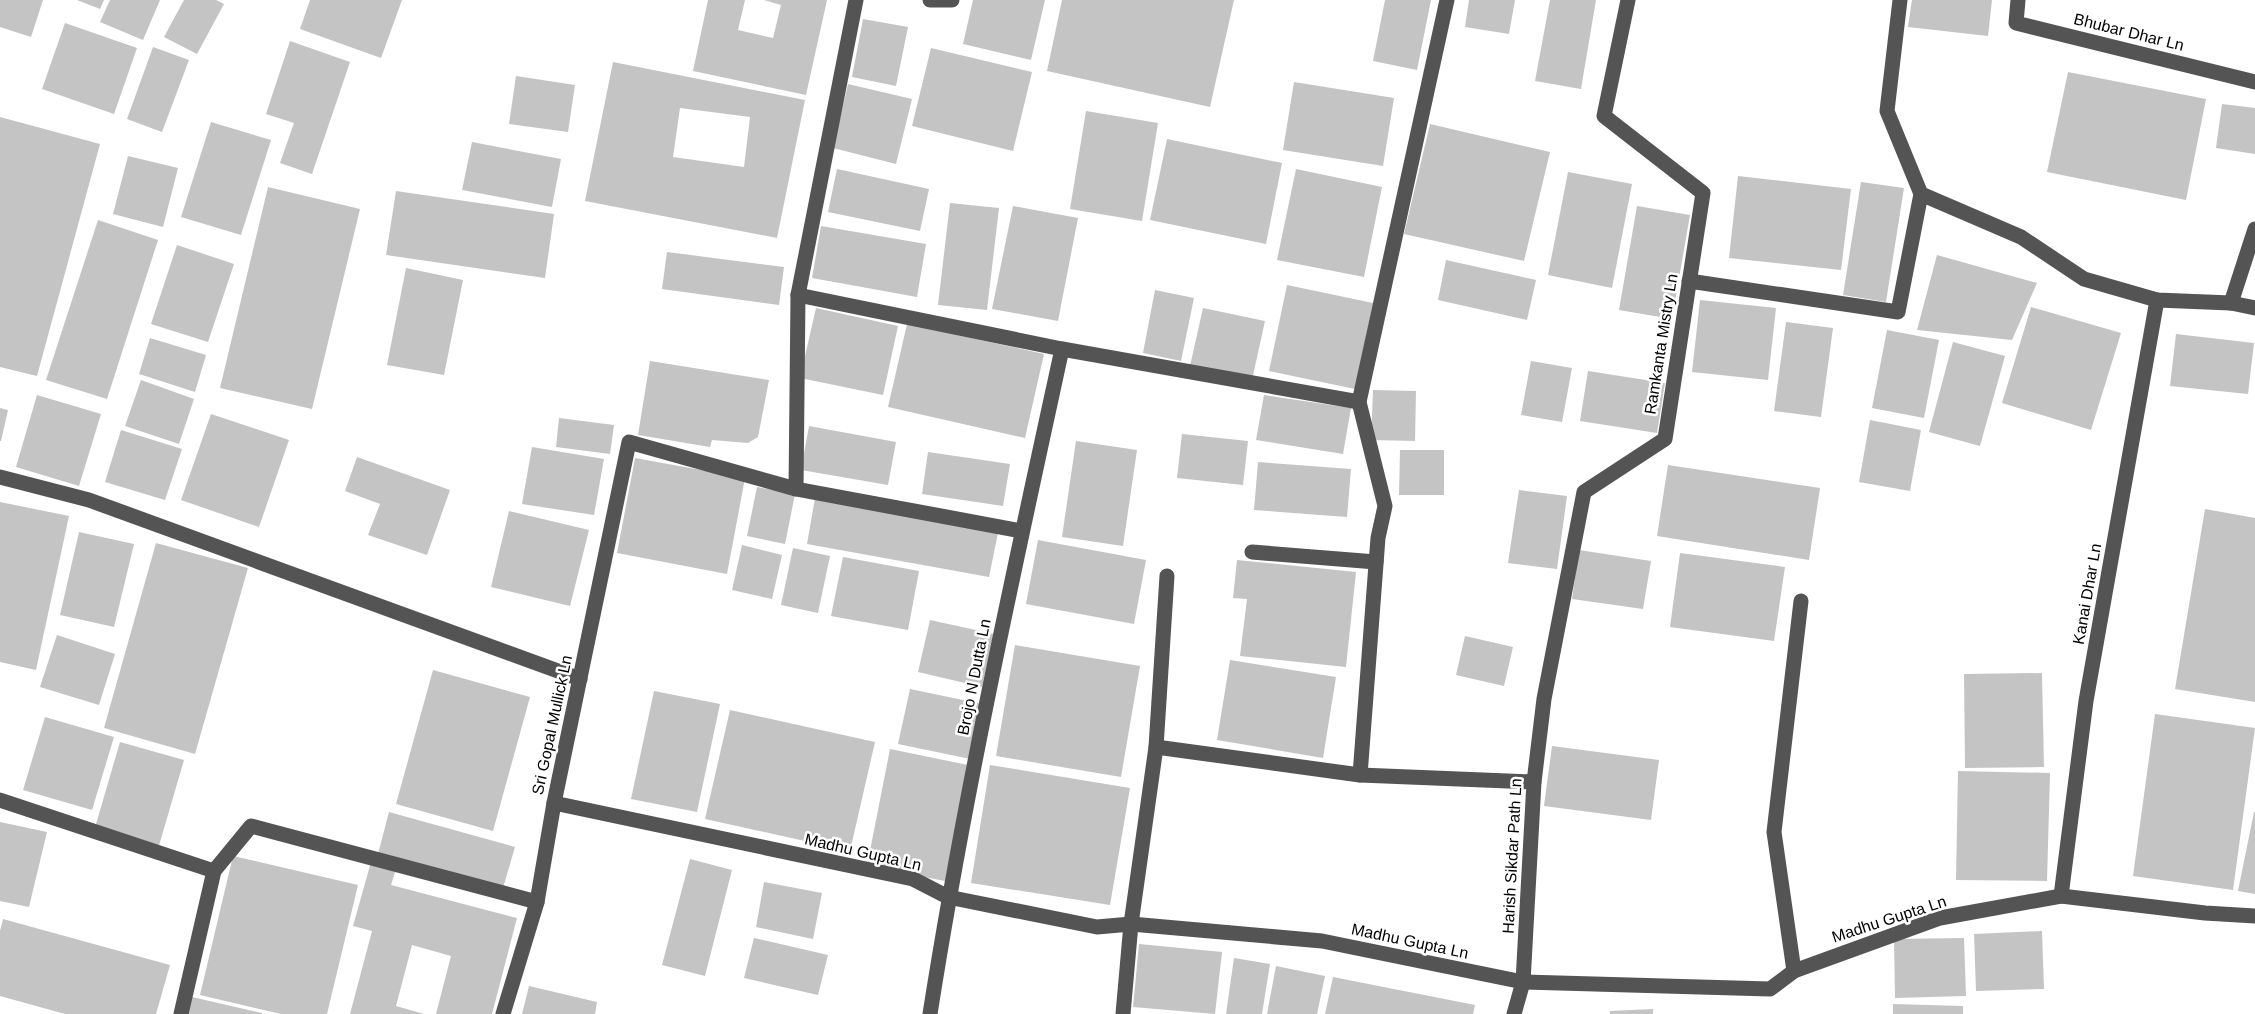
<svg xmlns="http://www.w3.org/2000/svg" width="2255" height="1014" viewBox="0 0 2255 1014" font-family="Helvetica,sans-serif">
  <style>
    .building { fill: #c4c4c4; fill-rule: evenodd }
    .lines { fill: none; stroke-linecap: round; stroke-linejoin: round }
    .minor { stroke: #545454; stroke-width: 15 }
    .labels { text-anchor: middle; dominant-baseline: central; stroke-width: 5; stroke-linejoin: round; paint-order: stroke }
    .street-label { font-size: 16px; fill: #000; stroke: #fff }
  </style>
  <rect width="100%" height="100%" fill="#fff"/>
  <g class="building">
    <path d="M0,0H43L31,37L0,27Z"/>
    <path d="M77,0H104L100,9Z"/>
    <path d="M110,0H160L143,40L100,22Z"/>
    <path d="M184,0H216L224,4L197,54L164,37Z"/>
    <path d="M310,0H402L381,58L300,29Z"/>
    <path d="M708,0H745L738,30L773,38L781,5L764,0H827L806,95L693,71Z"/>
    <path d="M973,0H1045L1031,60L963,44Z"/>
    <path d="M1062,0H1234L1210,107L1047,71Z"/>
    <path d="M1385,0H1431L1417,70L1373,61Z"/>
    <path d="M1469,0H1515L1509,34L1465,27Z"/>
    <path d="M1550,0H1596L1581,89L1535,81Z"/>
    <path d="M1912,0H1992L1988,36L1908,27Z"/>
    <path d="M863,19L908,27L896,86L852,77Z"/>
    <path d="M65,23L137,48L114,114L42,89Z"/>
    <path d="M290,41L350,62L312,174L280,163L294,123L266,114Z"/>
    <path d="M153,47L189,60L162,132L127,119Z"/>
    <path d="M931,48L1032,72L1013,151L912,126Z"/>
    <path d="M613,62L805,100L777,238L585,201ZM680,108L750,117L744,167L673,157Z"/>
    <path d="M2068,72L2206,99L2186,200L2047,172Z"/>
    <path d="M516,76L575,85L568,132L509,124Z"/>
    <path d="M1294,82L1394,98L1383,166L1283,150Z"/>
    <path d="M848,84L912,99L896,164L833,148Z"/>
    <path d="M2222,104L2255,108V154L2216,148Z"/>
    <path d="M1086,111L1158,123L1142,221L1070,209Z"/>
    <path d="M0,117L100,144L37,376L0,367Z"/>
    <path d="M211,122L271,140L241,235L181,217Z"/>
    <path d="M1430,124L1550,152L1524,261L1404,234Z"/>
    <path d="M1167,139L1282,163L1266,244L1150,220Z"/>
    <path d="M472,142L561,159L552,207L462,190Z"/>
    <path d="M128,156L178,168L163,227L113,214Z"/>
    <path d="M837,169L929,189L920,231L828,212Z"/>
    <path d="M1296,169L1382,187L1364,277L1277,260Z"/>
    <path d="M1568,172L1632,184L1612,288L1548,275Z"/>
    <path d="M1738,176L1851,189L1841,270L1729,258Z"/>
    <path d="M1861,182L1904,188L1886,302L1843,295Z"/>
    <path d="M268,187L360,209L312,409L220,388Z"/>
    <path d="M396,191L554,214L545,278L386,255Z"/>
    <path d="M950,203L999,208L987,310L938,305Z"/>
    <path d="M1013,206L1078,218L1058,321L992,309Z"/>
    <path d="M1637,206L1690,215L1672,319L1619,310Z"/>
    <path d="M98,220L158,240L107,399L46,380Z"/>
    <path d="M821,226L926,244L917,297L812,278Z"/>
    <path d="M177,245L234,264L208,342L151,324Z"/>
    <path d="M667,252L784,267L779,305L662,289Z"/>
    <path d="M1937,255L2037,283L2012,340L1917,330Z"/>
    <path d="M1446,260L1536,280L1527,320L1438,300Z"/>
    <path d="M406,268L463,280L444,375L387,365Z"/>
    <path d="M1287,285L1373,303L1355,389L1269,371Z"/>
    <path d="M1155,290L1194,298L1181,361L1143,353Z"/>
    <path d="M1700,300L1776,308L1768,380L1692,372Z"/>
    <path d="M2031,307L2121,333L2091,430L2002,403Z"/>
    <path d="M816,308L898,326L883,395L800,378Z"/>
    <path d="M1203,308L1265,321L1252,380L1190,366Z"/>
    <path d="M1786,322L1833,328L1821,417L1774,411Z"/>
    <path d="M907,324L1044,354L1025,438L888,407Z"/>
    <path d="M1887,330L1939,340L1924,418L1872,408Z"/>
    <path d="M2176,334L2254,343L2248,394L2170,386Z"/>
    <path d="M150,338L206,355L195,392L139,374Z"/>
    <path d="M1953,342L2005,356L1980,446L1929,432Z"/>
    <path d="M650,361L769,380L758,437L748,443L712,440L710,447L638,435Z"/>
    <path d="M1531,361L1572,368L1562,422L1521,415Z"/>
    <path d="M1588,371L1665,383L1657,433L1580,421Z"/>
    <path d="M141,380L194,399L179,444L125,426Z"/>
    <path d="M1373,390L1416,391L1415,441L1371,440Z"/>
    <path d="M37,395L101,414L79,486L16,467Z"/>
    <path d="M1264,395L1351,408L1343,454L1256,440Z"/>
    <path d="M0,408L8,410L1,441H0Z"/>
    <path d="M211,414L289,440L259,527L181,500Z"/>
    <path d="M559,418L614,425L610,454L556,447Z"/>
    <path d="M1870,420L1921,430L1910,491L1859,482Z"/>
    <path d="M809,426L896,442L888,485L801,470Z"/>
    <path d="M121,430L182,449L165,500L105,482Z"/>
    <path d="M1182,434L1248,441L1243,485L1177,478Z"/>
    <path d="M1076,441L1137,450L1123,546L1062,537Z"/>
    <path d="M532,447L604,459L594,515L522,504Z"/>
    <path d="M1400,450H1444V495H1399Z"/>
    <path d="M928,452L1010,464L1003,506L922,494Z"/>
    <path d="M357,457L450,490L427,555L368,535L380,504L345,491Z"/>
    <path d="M635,458L745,478L727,574L617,553Z"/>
    <path d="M1258,462L1351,469L1347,517L1254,510Z"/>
    <path d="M1668,465L1820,488L1809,560L1657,536Z"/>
    <path d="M757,487L795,494L785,544L747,536Z"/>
    <path d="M1519,490L1567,496L1557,569L1508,563Z"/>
    <path d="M815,498L998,533L989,577L807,544Z"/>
    <path d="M0,502L69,516L36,670L0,662Z"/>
    <path d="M2205,509L2255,518V702L2175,689Z"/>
    <path d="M509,511L589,530L570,606L491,587Z"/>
    <path d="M79,532L134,544L114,627L60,615Z"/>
    <path d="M1038,540L1146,560L1134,624L1026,604Z"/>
    <path d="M156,543L248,568L195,754L104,728Z"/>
    <path d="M742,545L782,555L772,599L732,590Z"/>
    <path d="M793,548L830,556L818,613L781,605Z"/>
    <path d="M1579,550L1651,561L1643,609L1572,599Z"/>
    <path d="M1680,553L1785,567L1774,641L1670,627Z"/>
    <path d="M843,557L919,571L908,630L831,616Z"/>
    <path d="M1237,560L1356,572L1346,667L1240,656L1247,599L1233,598Z"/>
    <path d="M930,620L994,634L982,687L918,672Z"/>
    <path d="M57,635L115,654L99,705L40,687Z"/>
    <path d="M1465,636L1513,647L1504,686L1456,675Z"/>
    <path d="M1015,645L1140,666L1121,777L996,756Z"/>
    <path d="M1230,660L1336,677L1323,758L1217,740Z"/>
    <path d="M433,670L530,697L493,831L396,804Z"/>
    <path d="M2042,673L2044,767L1965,768L1964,674Z"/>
    <path d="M910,689L987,705L975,760L898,744Z"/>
    <path d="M654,691L720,704L697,812L631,799Z"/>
    <path d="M730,710L875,742L850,851L705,819Z"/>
    <path d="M2155,714L2255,728L2233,890L2133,876Z"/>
    <path d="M45,717L114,737L92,810L23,790Z"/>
    <path d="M120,742L184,760L158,849L94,831Z"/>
    <path d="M1552,746L1659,760L1651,820L1544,806Z"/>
    <path d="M890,749L968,765L945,881L867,866Z"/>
    <path d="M990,765L1130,788L1110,905L971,883Z"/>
    <path d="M1958,771L2050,773L2047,881L1956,880Z"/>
    <path d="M389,812L515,847L503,888L378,854Z"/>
    <path d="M2254,812H2255V894L2238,891Z"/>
    <path d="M0,822L47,832L29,907L0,901Z"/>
    <path d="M233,856L358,885L327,1014H281L200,995Z"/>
    <path d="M690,859L732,870L705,976L662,965Z"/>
    <path d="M371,862L396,869L391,885L517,918L492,1014H436L451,956L412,945L396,1006L424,1014H350L372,931L353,926Z"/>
    <path d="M764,882L822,893L813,939L756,927Z"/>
    <path d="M3,919L170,965L156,1014H65L0,996V931Z"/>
    <path d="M2042,931L2044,989L1976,991L1974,934Z"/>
    <path d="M754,938L828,955L818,995L744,978Z"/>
    <path d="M1964,938L1966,996L1895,998L1894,939Z"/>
    <path d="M1139,944L1222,952L1215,1014L1133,1007Z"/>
    <path d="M1234,958L1270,964L1262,1014H1226Z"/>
    <path d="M1276,966L1325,976L1317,1014H1267Z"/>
    <path d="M1333,977L1475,1005L1473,1014H1325Z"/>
    <path d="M529,986L597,1002L595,1014H522Z"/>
    <path d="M192,997L262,1013V1014H187Z"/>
    <path d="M1893,1004L1963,1006V1014H1893Z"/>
    <path d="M1653,1009V1014H1610V1011Z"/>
  </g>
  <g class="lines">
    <g class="minor">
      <path d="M930,0H952"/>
      <path d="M1900,0L1887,111L1921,194L2021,237L2084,279L2157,300L2231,303L2255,308"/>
      <path d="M2018,0L2016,23L2255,82"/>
      <path d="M1689,281L1898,312L1921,194"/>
      <path d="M798,295L1062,349L1359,402"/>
      <path d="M2231,303L2255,229"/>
      <path d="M0,477L89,500L580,679"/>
      <path d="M796,489L798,295L856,0"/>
      <path d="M1252,552L1376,562"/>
      <path d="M1156,747L1360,775L1534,782"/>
      <path d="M1360,775L1378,538L1385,506L1359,402L1447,0"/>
      <path d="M0,800L214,871"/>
      <path d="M554,803L913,879L948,897L1097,927L1131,924L1322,941L1523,982L1770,989L1794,971L1940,918L2061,896L2205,913L2255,916"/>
      <path d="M2061,896L2086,701L2157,300"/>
      <path d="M1794,971L1774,832L1801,601"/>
      <path d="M181,1014L214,871L251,826L537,902"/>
      <path d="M503,1014L537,902L554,803L629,442L796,489L1022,531"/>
      <path d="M930,1014C965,791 1014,570 1062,349"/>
      <path d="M1123,1014L1131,924L1156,747L1167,576"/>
      <path d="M1514,1014L1523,982L1534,782L1544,699L1584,492L1665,439L1703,193L1604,116L1628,0"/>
    </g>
  </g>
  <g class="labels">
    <g class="street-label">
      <text transform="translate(2129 32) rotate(14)">Bhubar Dhar Ln</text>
      <text transform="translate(1661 344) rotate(-81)">Ramkanta Mistry Ln</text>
      <text transform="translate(2087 594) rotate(-80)">Kanai Dhar Ln</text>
      <text transform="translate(974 677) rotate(-79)">Brojo N Dutta Ln</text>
      <text transform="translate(552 725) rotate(-78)">Sri Gopal Mullick Ln</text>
      <text transform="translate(863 852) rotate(13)">Madhu Gupta Ln</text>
      <text transform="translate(1512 856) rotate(-87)">Harish Sikdar Path Ln</text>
      <text transform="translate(1889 919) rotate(-18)">Madhu Gupta Ln</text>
      <text transform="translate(1410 941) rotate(12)">Madhu Gupta Ln</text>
    </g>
  </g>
</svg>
